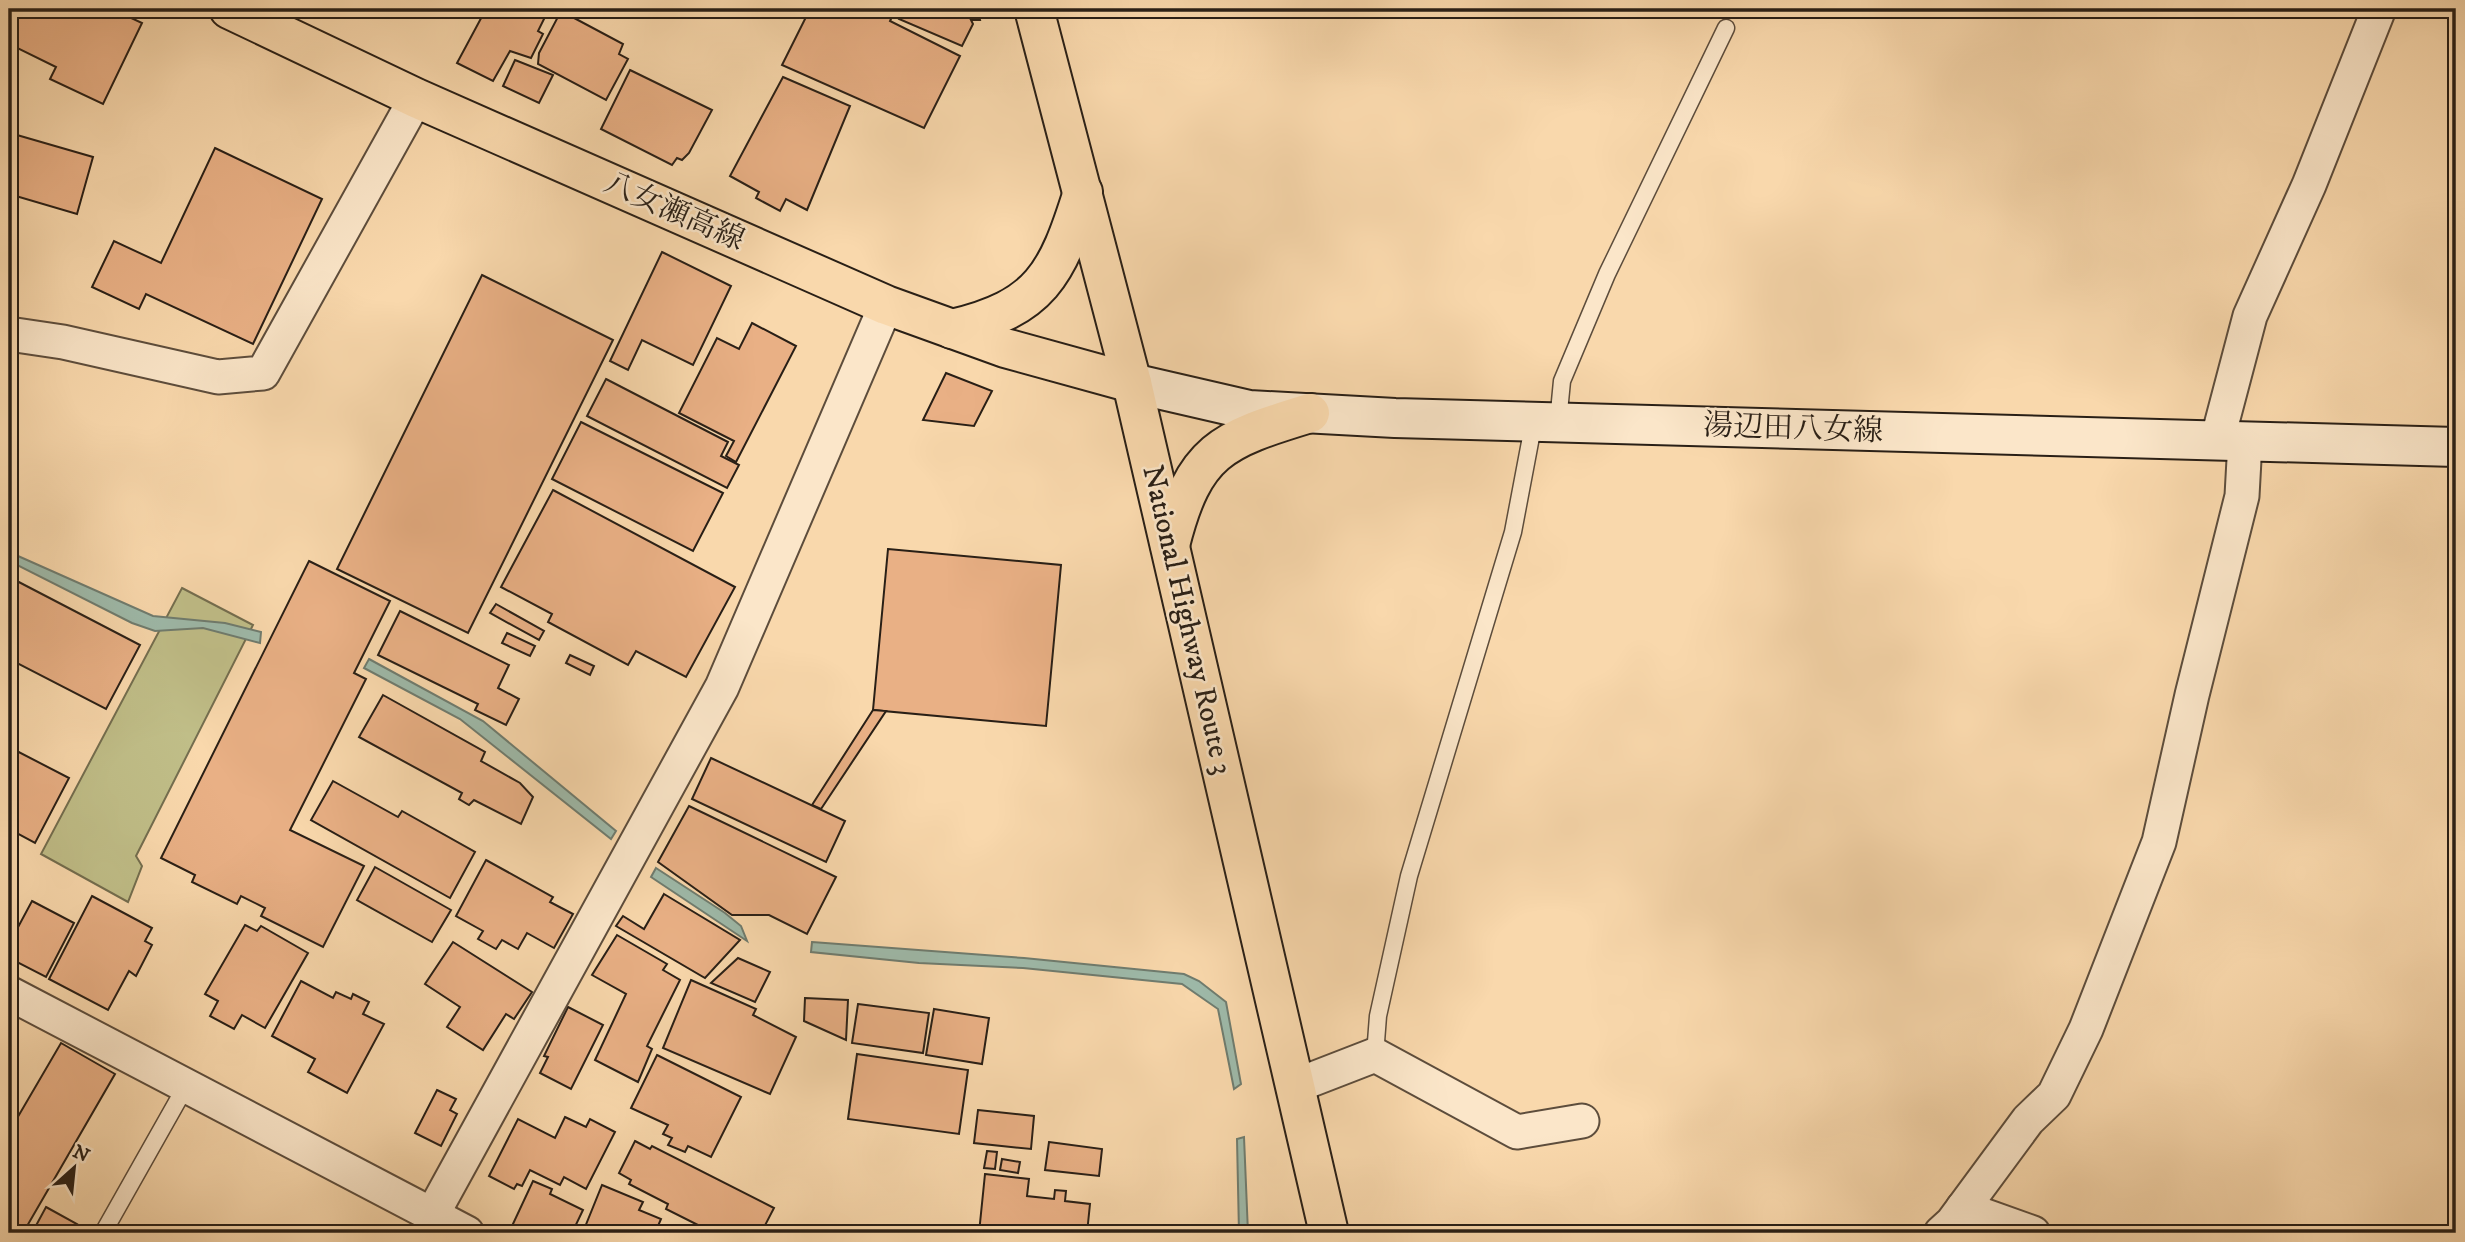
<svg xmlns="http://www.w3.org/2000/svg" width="2465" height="1242" viewBox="0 0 2465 1242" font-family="'IM FELL DW Pica','Noto Serif JP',serif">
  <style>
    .green { fill: #c0be88; stroke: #746e4f; stroke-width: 2 }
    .water { fill: #9ebaaa; stroke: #6f7c6f; stroke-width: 2 }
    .building { fill: #e9b085; stroke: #291f16; stroke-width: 2 }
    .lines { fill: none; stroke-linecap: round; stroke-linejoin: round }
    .lane-casing { stroke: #5d4d3c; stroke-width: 19 }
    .street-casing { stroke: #5d4d3c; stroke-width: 37 }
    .secondary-casing { stroke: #291f16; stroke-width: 42 }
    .primary-casing { stroke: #291f16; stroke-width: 42 }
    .highway-casing { stroke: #291f16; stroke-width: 42 }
    .lane { stroke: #fbe6c9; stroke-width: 16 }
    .street { stroke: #fbe6c9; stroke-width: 33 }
    .secondary { stroke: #fbe6c9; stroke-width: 38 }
    .primary { stroke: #f9d8ac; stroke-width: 38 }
    .highway { stroke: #f9d8ac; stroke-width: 38 }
    .labels { text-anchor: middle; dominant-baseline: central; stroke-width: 5; stroke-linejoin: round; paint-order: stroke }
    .street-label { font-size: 30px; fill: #291f16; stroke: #fbe6c9 }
  </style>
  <rect width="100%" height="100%" fill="#f9d8ac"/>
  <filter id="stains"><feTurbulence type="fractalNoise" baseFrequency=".00286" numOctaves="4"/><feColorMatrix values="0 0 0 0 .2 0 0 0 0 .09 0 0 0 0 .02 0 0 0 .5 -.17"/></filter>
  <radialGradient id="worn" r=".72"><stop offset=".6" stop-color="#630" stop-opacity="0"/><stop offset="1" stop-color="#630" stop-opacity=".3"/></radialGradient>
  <path class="green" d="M182,588L253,625L136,856L142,866L128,902L41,854Z"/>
  <g class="water">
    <path d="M9,552L153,616L225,623L261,632L260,643L203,628L155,631L132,623L9,561Z"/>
    <path d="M369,659L483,721L616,831L611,839L460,719L364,668Z"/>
    <path d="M656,868L725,913L741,926L747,941L651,877Z"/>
    <path d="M812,942L1024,958L1184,974L1199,981L1226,1002L1241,1084L1234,1089L1218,1009L1182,984L1023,968L919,963L811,952Z"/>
    <path d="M1244,1137L1248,1233H1239L1237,1139Z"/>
  </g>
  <g class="building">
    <path d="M9,9H112L142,23L103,104L50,79L56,67L9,44Z"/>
    <path d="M486,9H535L533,11L545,17L538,31L543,34L531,58L510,51L493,81L457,63Z"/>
    <path d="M810,9H887L894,12L890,21L960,56L924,128L782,65Z"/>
    <path d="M896,9H977L980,20H971L973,24L962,46L899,19L902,12Z"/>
    <path d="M561,11L623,44L619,54L628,59L606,100L538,64L539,53Z"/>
    <path d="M515,60L553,75L539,103L503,86Z"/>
    <path d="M630,70L712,110L689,153L682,160L677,158L672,165L601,129Z"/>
    <path d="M783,77L850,106L807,210L786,199L780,211L756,198L759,192L730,176Z"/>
    <path d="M17,135L93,157L77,214L9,194V164Z"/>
    <path d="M215,148L322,199L253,344L146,294L139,309L92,287L114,241L161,263Z"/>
    <path d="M662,252L731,286L693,365L642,340L628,370L610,361Z"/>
    <path d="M482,275L613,340L468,633L337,569Z"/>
    <path d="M752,323L796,346L736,462L726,456L734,441L679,413L717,338L739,349Z"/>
    <path d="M946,373L992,391L974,426L923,420Z"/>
    <path d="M606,379L728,442L721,456L739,465L727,488L587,416Z"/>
    <path d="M581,422L723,493L693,551L552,479Z"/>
    <path d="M553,490L735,587L686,677L636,651L628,665L548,622L552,614L501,587Z"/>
    <path d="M888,549L1061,565L1046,726L873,710Z"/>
    <path d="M309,561L390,601L354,673L366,679L290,830L364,866L323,947L261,916L265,908L241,896L237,904L192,882L195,875L161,858Z"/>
    <path d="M13,579L140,645L106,709L9,659V587Z"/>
    <path d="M496,604L544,631L539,640L490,613Z"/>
    <path d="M400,611L509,665L498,688L519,699L506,725L475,710L478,704L378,655Z"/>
    <path d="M507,633L535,646L530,656L502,643Z"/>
    <path d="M570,655L594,666L590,675L566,663Z"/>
    <path d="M383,695L485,752L481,761L520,783L533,797L521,824L474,800L469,805L459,799L462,793L359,737Z"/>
    <path d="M873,710L886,711L821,809L812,805Z"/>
    <path d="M9,747L69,778L35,843L9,829Z"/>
    <path d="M711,758L845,821L826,862L692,799Z"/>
    <path d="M333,781L398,817L402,811L475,852L450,898L311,820Z"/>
    <path d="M689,806L836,877L807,934L769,915H732L658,862Z"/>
    <path d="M486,860L553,897L550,902L573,914L554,948L527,933L518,949L502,940L496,949L478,939L483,931L456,916Z"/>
    <path d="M375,867L451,910L432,942L357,900Z"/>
    <path d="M664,894L740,940L705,978L616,926L623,916L644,929Z"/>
    <path d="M92,896L152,928L145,941L152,945L136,976L129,971L108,1010L49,979Z"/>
    <path d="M32,901L74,923L46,977L9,958V944Z"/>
    <path d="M245,925L257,931L261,926L308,953L265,1028L242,1015L234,1029L210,1016L218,1001L205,994Z"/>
    <path d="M617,935L667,964L663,970L680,980L647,1046L652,1049L638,1082L595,1060L626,994L592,975Z"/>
    <path d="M453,942L532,992L514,1019L506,1014L483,1050L447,1027L460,1007L425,984Z"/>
    <path d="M738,958L770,972L755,1002L711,983Z"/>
    <path d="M691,980L756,1009L753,1015L796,1037L770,1094L663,1048Z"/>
    <path d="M301,981L333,998L336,992L351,999L353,994L369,1002L363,1014L384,1024L347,1093L308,1072L315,1059L272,1036Z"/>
    <path d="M805,998L848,1000L846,1040L804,1021Z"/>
    <path d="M858,1004L929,1013L923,1053L852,1043Z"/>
    <path d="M568,1007L603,1025L571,1089L540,1073L548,1057L544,1056Z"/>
    <path d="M934,1009L989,1018L982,1064L926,1055Z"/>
    <path d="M61,1043L115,1074L23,1233H9V1132Z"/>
    <path d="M857,1054L968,1070L959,1134L848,1119Z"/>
    <path d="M657,1055L741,1097L711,1157L688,1146L685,1152L668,1145L672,1138L663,1134L668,1125L631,1108Z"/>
    <path d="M437,1090L456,1099L450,1110L457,1114L441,1146L415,1133Z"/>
    <path d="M978,1110L1034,1116L1031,1149L974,1143Z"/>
    <path d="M565,1117L586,1127L590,1119L615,1132L586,1189L564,1177L560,1185L530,1170L522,1186L517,1184L514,1189L489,1176L518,1119L555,1138Z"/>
    <path d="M635,1141L650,1149L652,1146L774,1208L761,1233H697L700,1226L666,1209L668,1204L629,1184L631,1180L619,1173Z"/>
    <path d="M1049,1142L1102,1149L1099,1176L1045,1170Z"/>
    <path d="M987,1151L997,1152L995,1169L984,1168Z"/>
    <path d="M1002,1159L1020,1162L1018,1173L1000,1170Z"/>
    <path d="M985,1174L1029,1179L1027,1196L1054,1199L1055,1190L1066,1191L1065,1201L1090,1204L1087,1233H979Z"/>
    <path d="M533,1181L552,1189L550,1194L583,1210L572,1233H528L512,1226Z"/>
    <path d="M602,1185L643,1202L639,1210L661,1219L655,1233L583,1232Z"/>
    <path d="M46,1207L77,1224L71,1233H32Z"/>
  </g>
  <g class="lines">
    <defs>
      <g id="lane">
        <path d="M1558,422L1562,381L1607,274L1726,28"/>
        <path d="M1375,1055L1378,1016L1409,876L1513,532L1534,421"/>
        <path d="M103,1233L186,1086"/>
      </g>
      <g id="street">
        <path d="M9,334L63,342L218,377L263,373L416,98"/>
        <path d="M2217,441L2250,316L2309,185L2379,9"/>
        <path d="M9,993L467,1233"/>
        <path d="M1295,1086L1375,1055L1517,1132L1582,1121"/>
        <path d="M1963,1208L2033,1233"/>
        <path d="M432,1215L722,687L886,305"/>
        <path d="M1941,1233L1952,1223L2028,1120L2054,1095L2086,1029L2159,842L2192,695L2242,496L2245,441"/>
      </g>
      <path id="secondary" d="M1132,383L1249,410L1395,418L2456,447"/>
      <path id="primary" d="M229,9L416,98L886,305L1005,348L1132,383"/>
      <g id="highway">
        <path d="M1034,9L1132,383L1329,1233"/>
        <path d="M952,329C1041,308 1057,275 1083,192"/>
        <path d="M1170,545C1194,450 1221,440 1310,413"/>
      </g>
    </defs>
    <use href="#lane" class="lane-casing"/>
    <use href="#street" class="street-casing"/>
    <use href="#secondary" class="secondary-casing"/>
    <use href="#primary" class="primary-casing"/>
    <use href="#highway" class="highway-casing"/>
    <use href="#lane" class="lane"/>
    <use href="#street" class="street"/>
    <use href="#secondary" class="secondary"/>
    <use href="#primary" class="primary"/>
    <use href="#highway" class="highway"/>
  </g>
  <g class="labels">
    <g class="street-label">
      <text transform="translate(674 212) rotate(24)">八女瀬高線</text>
      <text transform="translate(1793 429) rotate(2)">湯辺田八女線</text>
      <text transform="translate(1187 620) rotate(77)">National Highway Route 3</text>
    </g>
  </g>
  <rect width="2465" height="1242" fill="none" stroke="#f9d8ac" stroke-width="35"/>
  <rect x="10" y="10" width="2444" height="1221" fill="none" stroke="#291f16" stroke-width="3.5"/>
  <rect x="18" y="18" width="2430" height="1207" fill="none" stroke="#291f16" stroke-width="2"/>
  <g transform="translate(74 1168) rotate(27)" stroke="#fbe6c9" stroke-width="5" paint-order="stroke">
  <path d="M0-5L12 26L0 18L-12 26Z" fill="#291f16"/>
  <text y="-10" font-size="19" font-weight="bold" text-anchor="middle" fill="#291f16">N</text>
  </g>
  <rect width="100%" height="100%" filter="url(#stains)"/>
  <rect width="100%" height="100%" fill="url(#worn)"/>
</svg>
